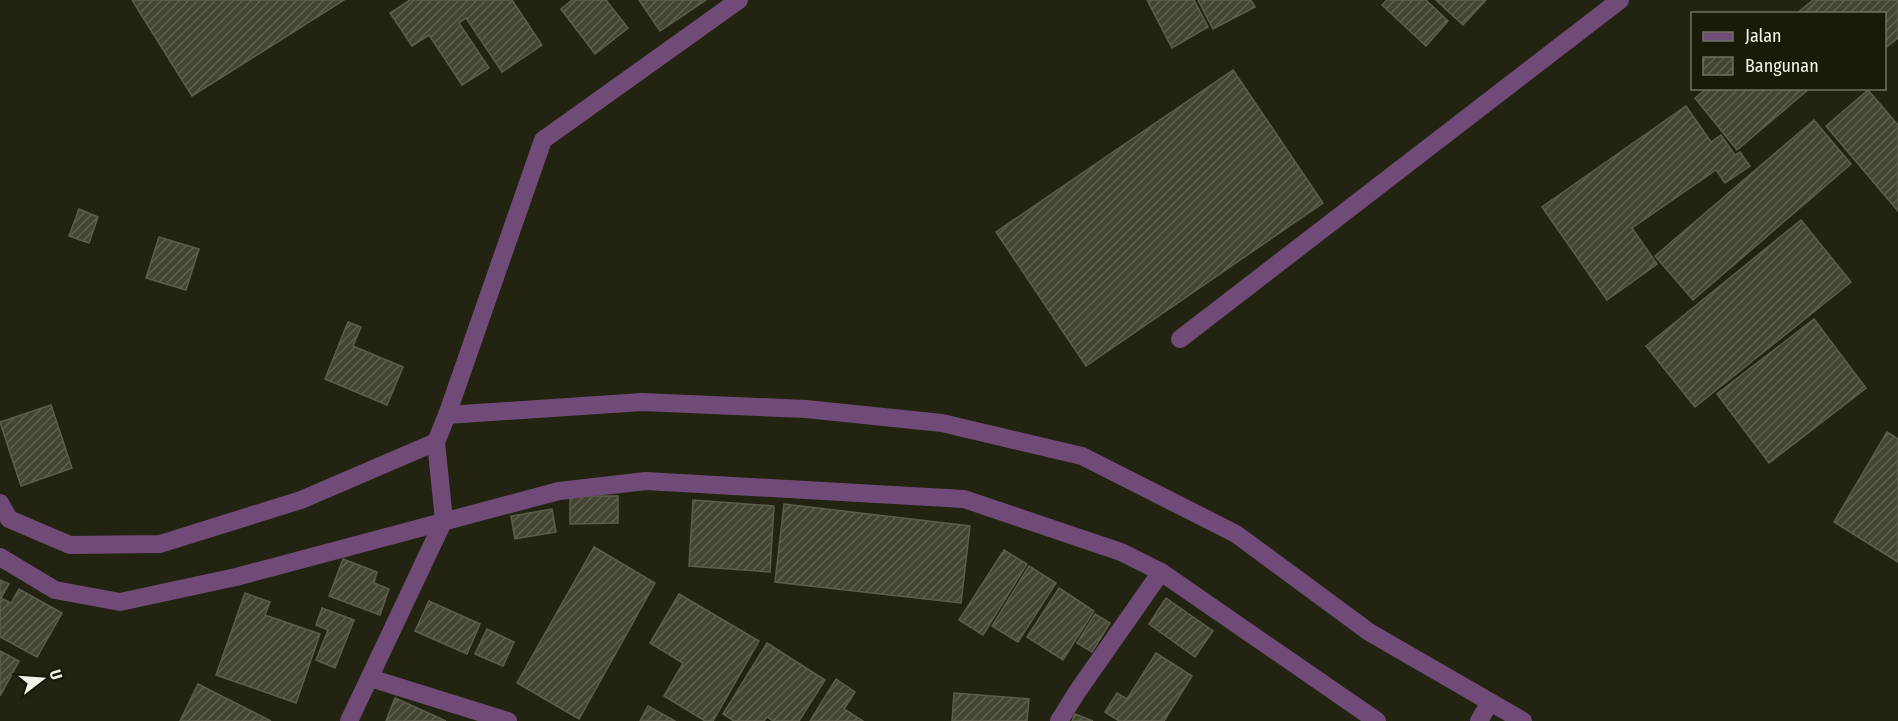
<svg xmlns="http://www.w3.org/2000/svg" width="1898" height="721" viewBox="0 0 1898 721" font-family="'Fira Sans Condensed',sans-serif">
  <style>
    .building { fill: url(#building-hatch); stroke: #5d5e4a; stroke-width: 1.5 }
    .lines { fill: none; stroke-linecap: round; stroke-linejoin: round }
    .lane { stroke: #704b77; stroke-width: 18 }
    .street { stroke: #704b77; stroke-width: 18 }
  </style>
  <defs>
    <pattern id="building-hatch" width="6" height="6" patternUnits="userSpaceOnUse" patternTransform="scale(1.5)"><rect width="6" height="6" fill="#454533"/><path d="M-1 1l2-2M0 6l6-6M5 7l2-2" fill="none" stroke="#606051"/></pattern>
  </defs>
  <rect width="100%" height="100%" fill="#232312"/>
  <g class="building">
    <path d="M132,0H344L192,96Z"/>
    <path d="M410,0H512L542,45L502,72L466,18L459,23L489,68L462,85L429,35L412,46L390,13Z"/>
    <path d="M572,0H606L628,28L595,54L561,9Z"/>
    <path d="M639,0H706L660,31Z"/>
    <path d="M1147,0H1194L1208,27L1172,48Z"/>
    <path d="M1198,0H1251L1255,7L1213,29Z"/>
    <path d="M1387,0H1426L1448,21L1426,46L1382,5Z"/>
    <path d="M1436,0H1486L1463,25Z"/>
    <path d="M1813,0H1898V38L1884,49V14H1796Z"/>
    <path d="M1233,70L1323,203L1086,366L996,232Z"/>
    <path d="M1707,88H1810L1737,150L1695,98Z"/>
    <path d="M1868,90L1898,125V211L1826,126Z"/>
    <path d="M1686,106L1711,142L1721,135L1735,155L1740,152L1750,166L1725,183L1716,170L1632,228L1657,264L1607,300L1542,207Z"/>
    <path d="M1814,120L1851,164L1693,300L1655,256Z"/>
    <path d="M79,209L98,217L89,243L69,236Z"/>
    <path d="M1801,220L1851,282L1695,407L1646,346Z"/>
    <path d="M159,237L199,249L186,290L146,278Z"/>
    <path d="M1814,319L1866,388L1769,463L1717,394Z"/>
    <path d="M348,322L361,327L353,346L403,367L387,405L325,379Z"/>
    <path d="M51,405L72,468L21,486L0,422Z"/>
    <path d="M1887,432L1898,439V562L1834,522Z"/>
    <path d="M570,496H618V523L570,524Z"/>
    <path d="M693,500L774,506L770,572L689,566Z"/>
    <path d="M784,504L970,526L961,603L775,582Z"/>
    <path d="M552,509L556,532L515,539L511,516Z"/>
    <path d="M594,547L655,583L579,719L517,683Z"/>
    <path d="M1004,550L1027,564L983,635L959,620Z"/>
    <path d="M343,559L377,572L374,583L389,589L380,615L329,596Z"/>
    <path d="M1029,566L1056,583L1018,642L992,626Z"/>
    <path d="M0,580L9,584L1,598L11,603L19,589L62,613L37,657L0,637Z"/>
    <path d="M1059,588L1094,611L1063,660L1027,637Z"/>
    <path d="M245,593L270,602L265,615L320,634L296,703L216,675Z"/>
    <path d="M679,594L759,641L713,721H705L664,696L683,663L650,643Z"/>
    <path d="M1166,598L1213,631L1195,657L1149,624Z"/>
    <path d="M429,601L480,624L467,654L415,631Z"/>
    <path d="M322,608L354,620L335,668L316,660L328,630L316,625Z"/>
    <path d="M1095,614L1110,623L1092,652L1077,643Z"/>
    <path d="M487,629L514,642L503,666L475,654Z"/>
    <path d="M767,643L825,680L799,721H773L767,717L764,721H734L723,714Z"/>
    <path d="M0,651L19,661L0,696Z"/>
    <path d="M1156,653L1192,676L1164,721H1119L1105,712L1117,693L1127,699Z"/>
    <path d="M836,679L855,692L844,709L863,721H810Z"/>
    <path d="M198,684L271,721H180Z"/>
    <path d="M954,693L1029,699L1027,721H952Z"/>
    <path d="M395,698L446,721H386Z"/>
    <path d="M648,706L675,721H640Z"/>
    <path d="M1075,714L1093,721H1072Z"/>
  </g>
  <g class="lines">
    <path class="lane" d="M1180,339L1620,0"/>
    <g class="street">
      <path d="M447,415L642,402L806,409L942,423L1082,456L1236,534L1369,632L1523,721"/>
      <path d="M0,503L9,519L70,545L160,544L301,500L436,442"/>
      <path d="M0,557L55,590L120,602L236,577L559,491L646,481L964,499L1121,552L1161,572L1377,721"/>
      <path d="M370,678L508,721"/>
      <path d="M349,721L444,520L436,442L447,415L543,140L739,0"/>
      <path d="M1059,721L1077,692L1161,572"/>
      <path d="M1479,721L1490,702"/>
    </g>
  </g>
  <rect x="1691" y="12" width="195" height="78" fill="#1a1a09" stroke="#717162" stroke-width="1.5"/>
  <rect x="1703" y="32" width="30" height="9" fill="#704b77" stroke="#717162" stroke-width="1.5"/>
  <text x="1745" y="42" font-size="18" fill="#f3f3e8">Jalan</text>
  <rect x="1703" y="57" width="30" height="18" fill="url(#building-hatch)" stroke="#717162" stroke-width="1.5"/>
  <text x="1745" y="72" font-size="18" fill="#f3f3e8">Bangunan</text>
  <g transform="translate(42 679) rotate(73)" stroke="#1a1a09" stroke-width="4.5" paint-order="stroke">
  <path d="M0-4.5L10 22L0 15L-10 22Z" fill="#f3f3e8"/>
  <text y="-9" font-size="16" font-weight="bold" text-anchor="middle" fill="#f3f3e8">U</text>
  </g>
</svg>
